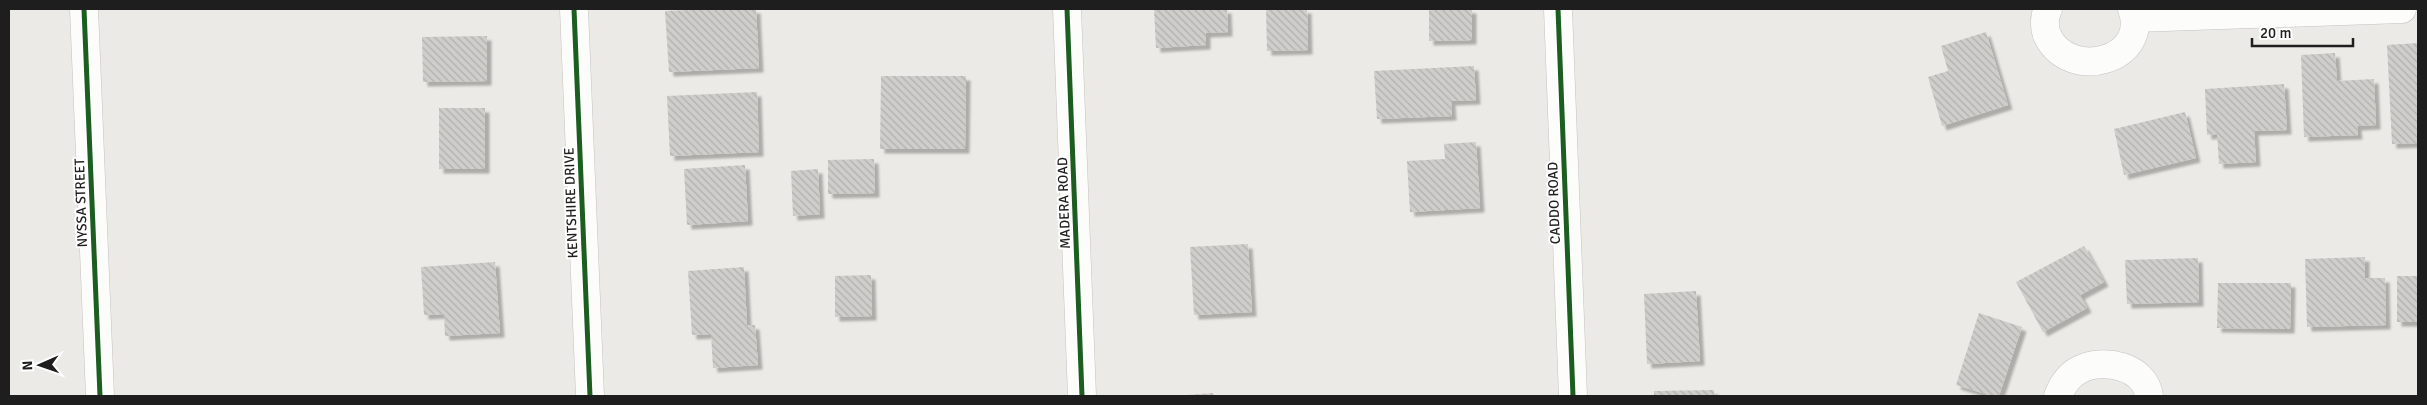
<svg xmlns="http://www.w3.org/2000/svg" width="2427" height="405" viewBox="0 0 2427 405" font-family="Signika,sans-serif">
  <style>
    .building { fill: url(#building-back-hatch); filter: url(#shadow) }
    .lines { fill: none; stroke-linecap: round; stroke-linejoin: round }
    .minor-casing { stroke: #c3c2c1; stroke-width: 29 }
    .minor { stroke: #fcfcfb; stroke-width: 28 }
    .cycleway-casing { stroke: #fff; stroke-width: 8 }
    .cycleway { stroke: #1b5e20; stroke-width: 5 }
    .labels { text-anchor: middle; dominant-baseline: central; stroke-width: 4; stroke-linejoin: round; paint-order: stroke }
    .street-label { font-size: 14px; fill: #1e1e1e; stroke: #fff }
  </style>
  <defs>
    <pattern id="building-back-hatch" width="6" height="6" patternUnits="userSpaceOnUse" patternTransform="scale(1.25)"><rect width="6" height="6" fill="#d0cecb"/><path d="M-1 5l2 2M0 0l6 6M5-1l2 2" fill="none" stroke="#b2b0ae"/></pattern>
    <filter id="shadow"><feDropShadow dx="4.5" dy="4.5" stdDeviation="1" flood-color="#0004"/></filter>
  </defs>
  <rect width="100%" height="100%" fill="#eceae6"/>
  <g class="building">
    <path d="M712,9H756L759,68L669,72L665,11Z"/>
    <path d="M1154,9H1227L1228,32L1206,33V45L1156,48Z"/>
    <path d="M1266,9H1307L1308,50L1267,51Z"/>
    <path d="M1429,9H1472V40L1429,41Z"/>
    <path d="M1986,32L2008,105L1942,126L1928,77L1948,71L1941,46Z"/>
    <path d="M487,36V81L423,82L422,37Z"/>
    <path d="M2418,43V143L2392,144L2387,45Z"/>
    <path d="M2335,53L2337,81L2374,79L2376,125L2357,126L2358,135L2304,137L2301,55Z"/>
    <path d="M1474,66L1476,100L1451,101L1452,116L1377,119L1374,71Z"/>
    <path d="M881,76H966L965,149H880Z"/>
    <path d="M2284,84L2287,130L2254,131L2256,162L2219,164L2217,134L2207,135L2205,89Z"/>
    <path d="M757,92L759,152L670,156L667,96Z"/>
    <rect x="439" y="108" width="46" height="61"/>
    <path d="M2185,112L2196,158L2124,175L2114,129Z"/>
    <path d="M1476,142L1480,208L1410,212L1407,161L1445,159L1444,144Z"/>
    <path d="M874,159L875,193L828,194V160Z"/>
    <path d="M745,165L748,221L687,225L684,169Z"/>
    <path d="M818,169L820,214L793,216L791,171Z"/>
    <path d="M1248,244L1252,312L1194,315L1190,247Z"/>
    <path d="M2084,246L2104,282L2080,295L2087,308L2043,332L2016,282Z"/>
    <path d="M2365,257V278H2385L2386,325L2307,327L2305,259Z"/>
    <path d="M2198,258L2199,302L2127,304L2125,260Z"/>
    <path d="M495,262L500,333L445,336L444,314L424,315L421,267Z"/>
    <path d="M744,267L747,325H755L758,365L713,368L711,334L692,335L688,271Z"/>
    <path d="M871,275L872,316L835,317V276Z"/>
    <rect x="2397" y="276" width="21" height="46"/>
    <path d="M2218,283H2291L2290,329L2217,328Z"/>
    <path d="M1696,291L1700,361L1647,364L1644,294Z"/>
    <path d="M1979,313L2022,327L1999,396H1992L1956,385Z"/>
    <path d="M1714,390V396H1654V391Z"/>
    <path d="M1213,393L1214,396H1187V395Z"/>
  </g>
  <g class="lines">
    <defs>
      <g id="minor">
        <path d="M84,9L100,396"/>
        <path d="M574,9L590,396"/>
        <path d="M1067,9L1082,396"/>
        <path d="M1558,9L1573,396"/>
        <path d="M2048,9C2044,16 2044,27 2047,35C2069,83 2151,60 2132,9"/>
        <path d="M2135,18L2402,9"/>
        <path d="M2058,396C2062,386 2069,375 2079,370C2103,357 2145,366 2149,396"/>
      </g>
    </defs>
    <use href="#minor" class="minor-casing"/>
    <use href="#minor" class="minor"/>
    <defs>
      <g id="cycleway">
        <path d="M84,9L100,396"/>
        <path d="M574,9L590,396"/>
        <path d="M1067,9L1082,396"/>
        <path d="M1558,9L1573,396"/>
      </g>
    </defs>
    <use href="#cycleway" class="cycleway-casing"/>
    <use href="#cycleway" class="cycleway"/>
  </g>
  <g class="labels">
    <g class="street-label">
      <text transform="translate(81 203) rotate(-92)">NYSSA STREET</text>
      <text transform="translate(571 203) rotate(-92)">KENTSHIRE DRIVE</text>
      <text transform="translate(1064 203) rotate(-92)">MADERA ROAD</text>
      <text transform="translate(1554 203) rotate(-92)">CADDO ROAD</text>
    </g>
  </g>
  <rect width="2427" height="405" fill="none" stroke="#1e1e1e" stroke-width="20"/>
  <g transform="translate(40 365) rotate(268)" stroke="#ffffff" stroke-width="4" paint-order="stroke">
  <path d="M0-4L9 19L0 12L-9 19Z" fill="#1e1e1e"/>
  <text y="-8" font-size="14" font-weight="bold" text-anchor="middle" fill="#1e1e1e">N</text>
  </g>
  <path d="M2252 38v8h101v-8" fill="none" stroke="#1e1e1e" stroke-width="2.5"/>
  <text x="2260" y="38" font-size="15" fill="#1e1e1e" stroke="#ffffff" stroke-width="4" paint-order="stroke">20 m</text>
</svg>
